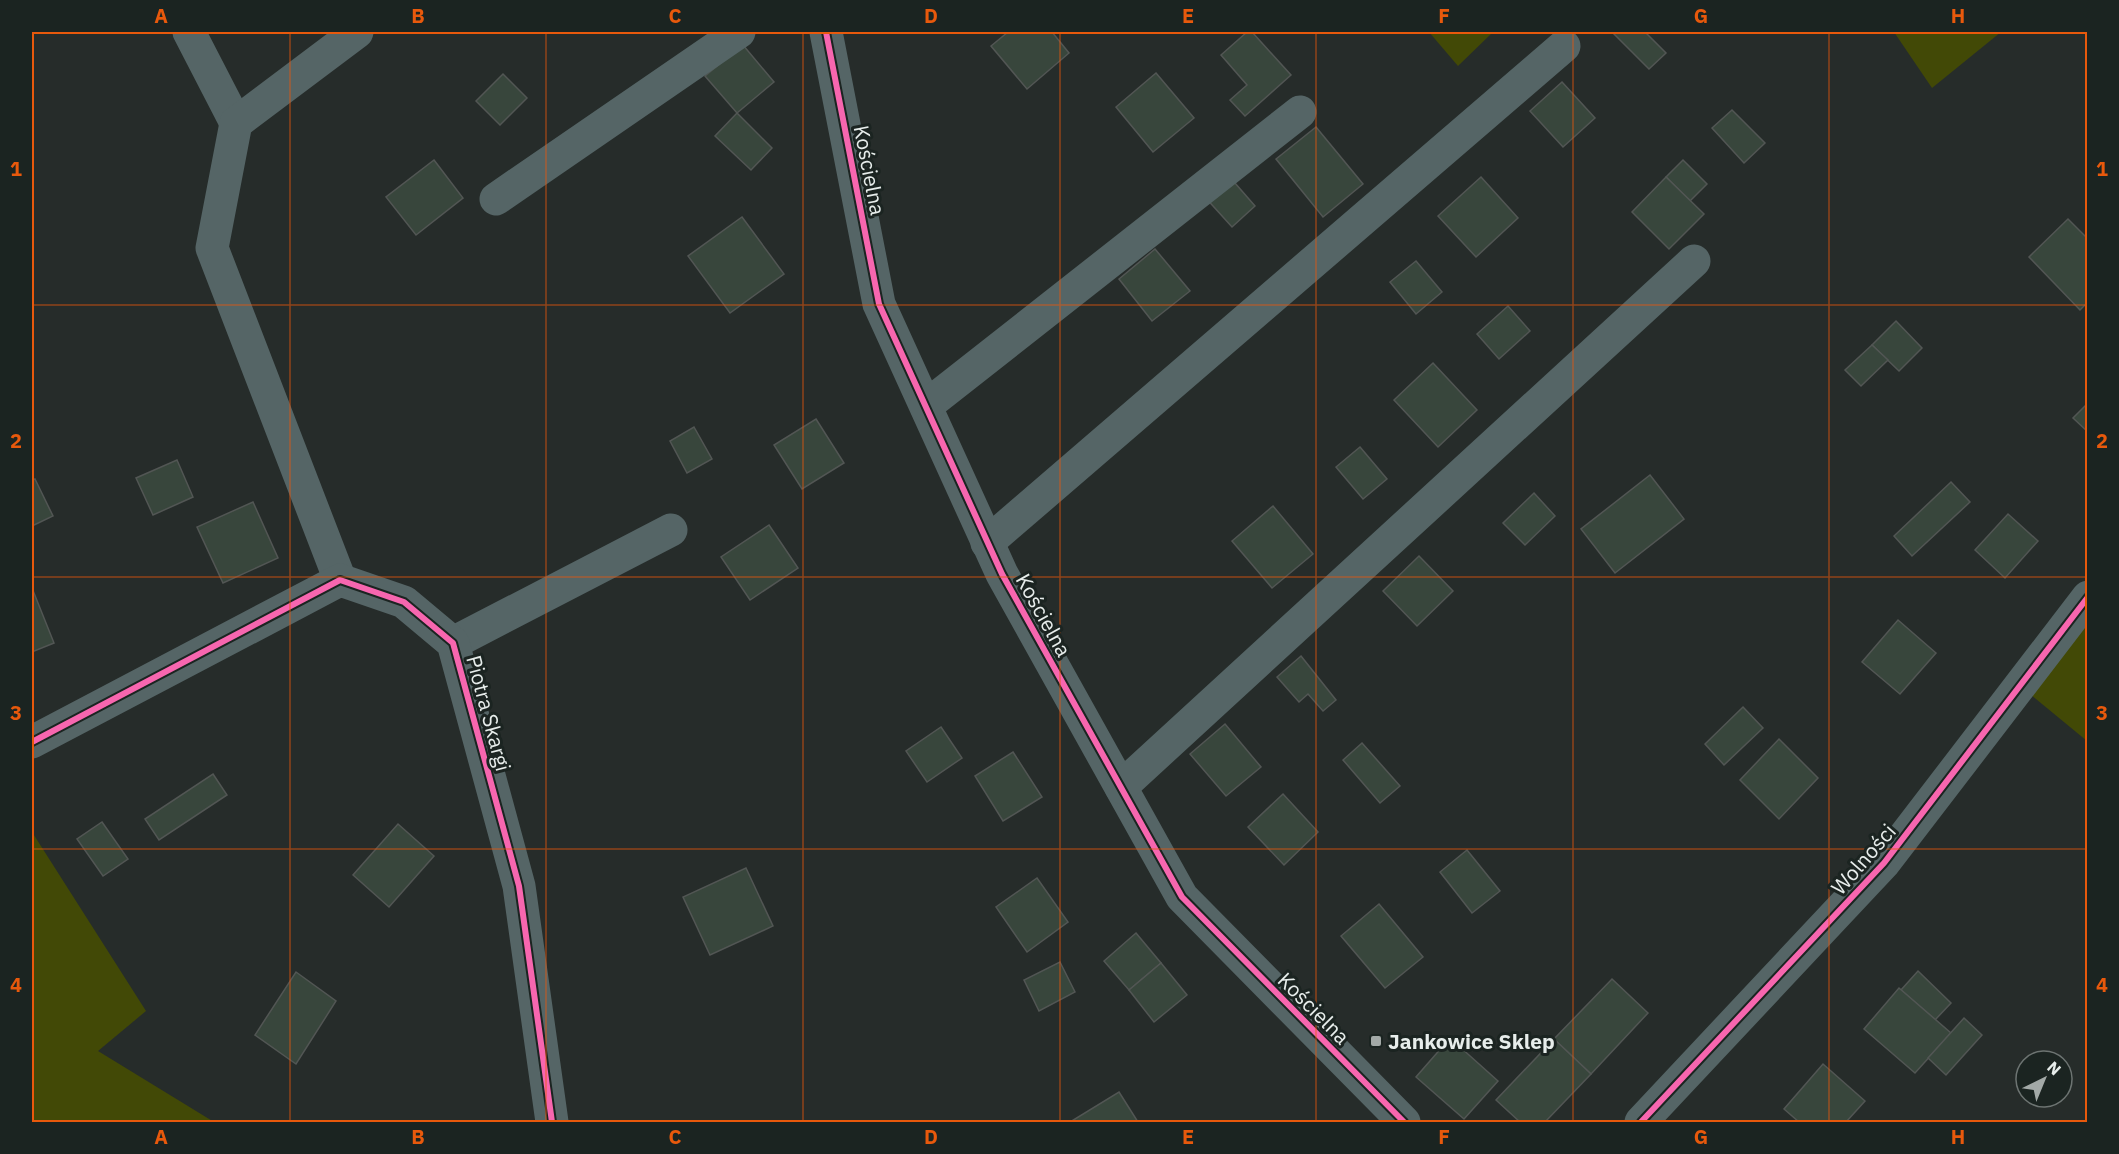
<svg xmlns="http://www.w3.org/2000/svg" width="2119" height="1154" viewBox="0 0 2119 1154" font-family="'IBM Plex Sans',sans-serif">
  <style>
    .green { fill: #424906 }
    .building { fill: #38463c; stroke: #525654; stroke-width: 1.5 }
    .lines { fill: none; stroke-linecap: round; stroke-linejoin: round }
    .minor { stroke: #556566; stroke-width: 33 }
    .cycleway-casing { stroke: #1b2421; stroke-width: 10 }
    .cycleway { stroke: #f766af; stroke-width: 6 }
    .grid { fill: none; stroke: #e8590c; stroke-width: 1.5; stroke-opacity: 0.55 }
    .poi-dot { fill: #a3a9a7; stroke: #1b2421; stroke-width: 2 }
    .labels { text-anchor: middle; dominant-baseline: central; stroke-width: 6; stroke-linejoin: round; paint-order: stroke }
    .street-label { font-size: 21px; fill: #e7edeb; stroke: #1b2421 }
    .poi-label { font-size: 21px; font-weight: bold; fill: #e7edeb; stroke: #1b2421; text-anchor: start }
    .neatline { fill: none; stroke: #e8590c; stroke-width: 2 }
    .grid-label { font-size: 20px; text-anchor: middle; font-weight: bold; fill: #e8590c }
  </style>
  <rect width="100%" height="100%" fill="#262c2a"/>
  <g class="green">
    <path d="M1429,32H1493L1458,66Z"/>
    <path d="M1894,32H2001L1932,88Z"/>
    <path d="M2087,624V741L2031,695Z"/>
    <path d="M32,832L146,1011L98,1051L214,1122H32Z"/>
  </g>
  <g class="building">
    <path d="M1008,32H1052L1069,53L1027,89L991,46Z"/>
    <path d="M1247,32H1252L1291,75L1245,116L1230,100L1247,85L1221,55Z"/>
    <path d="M1612,32H1645L1666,53L1649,69Z"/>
    <path d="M743,45L774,82L737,113L705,76Z"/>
    <path d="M1156,73L1194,118L1153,152L1116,107Z"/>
    <path d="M503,74L527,98L500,125L476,101Z"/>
    <path d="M1562,82L1595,118L1563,147L1530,111Z"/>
    <path d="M1732,110L1765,143L1744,163L1712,128Z"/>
    <path d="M737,113L772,148L751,170L715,136Z"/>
    <path d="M1316,127L1363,184L1323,217L1276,159Z"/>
    <path d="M434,160L463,198L416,235L386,197Z"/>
    <path d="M1683,160L1707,184L1690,201L1666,177Z"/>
    <path d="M1228,175L1255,206L1232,227L1204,196Z"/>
    <path d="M1481,177L1518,218L1476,257L1438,216Z"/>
    <path d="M1666,177L1704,214L1669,249L1632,212Z"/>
    <path d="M742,217L784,274L730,313L688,256Z"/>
    <path d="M2068,219L2088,239V302L2080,310L2029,257Z"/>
    <path d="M1155,249L1190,291L1152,321L1119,279Z"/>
    <path d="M1416,261L1442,292L1416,314L1390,282Z"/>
    <path d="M1508,306L1530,331L1499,359L1477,334Z"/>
    <path d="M1896,321L1922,348L1899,371L1872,345Z"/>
    <path d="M1872,345L1888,360L1861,386L1845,370Z"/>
    <path d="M1433,363L1477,410L1438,447L1394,400Z"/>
    <path d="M2088,403V432L2073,418Z"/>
    <path d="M816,419L844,463L802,489L774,445Z"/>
    <path d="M694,427L712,459L687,473L670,441Z"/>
    <path d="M1360,447L1387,479L1363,499L1336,467Z"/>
    <path d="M177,460L193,497L153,515L136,478Z"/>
    <path d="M1650,475L1684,519L1615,573L1581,529Z"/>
    <path d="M35,479L53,516L32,526V480Z"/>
    <path d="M1951,482L1970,502L1912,556L1894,536Z"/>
    <path d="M1534,493L1555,516L1525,545L1503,523Z"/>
    <path d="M253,502L278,558L223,583L197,527Z"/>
    <path d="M1273,506L1313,554L1272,588L1232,541Z"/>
    <path d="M2008,514L2038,541L2005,578L1975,550Z"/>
    <path d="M769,525L798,568L750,600L721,557Z"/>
    <path d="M1419,556L1453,591L1417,626L1383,591Z"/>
    <path d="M32,588L54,643L32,652Z"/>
    <path d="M1898,620L1936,653L1900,694L1862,662Z"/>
    <path d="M1301,656L1336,700L1323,711L1308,694L1299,702L1277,677Z"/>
    <path d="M1743,707L1763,728L1724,765L1705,744Z"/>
    <path d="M1225,724L1261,767L1226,796L1190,754Z"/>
    <path d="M941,727L962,758L927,782L906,751Z"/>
    <path d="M1779,739L1818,778L1779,819L1740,780Z"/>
    <path d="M1362,743L1400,786L1380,803L1343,760Z"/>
    <path d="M1013,752L1042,797L1003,821L975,776Z"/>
    <path d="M213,774L227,795L159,840L145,819Z"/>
    <path d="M1283,794L1318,832L1284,865L1248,827Z"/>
    <path d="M102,822L128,859L103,876L77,839Z"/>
    <path d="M398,824L434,856L389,907L353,875Z"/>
    <path d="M1467,850L1500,891L1472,913L1440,872Z"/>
    <path d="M746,868L773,926L710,955L683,897Z"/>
    <path d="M1037,878L1068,922L1027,952L996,907Z"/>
    <path d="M1379,904L1423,957L1385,988L1341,936Z"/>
    <path d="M1136,933L1161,963L1129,990L1104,961Z"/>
    <path d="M1060,962L1075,992L1039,1011L1024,980Z"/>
    <path d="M1161,963L1187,995L1154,1022L1129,990Z"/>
    <path d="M1918,971L1951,1003L1935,1020L1901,990Z"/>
    <path d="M296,972L336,1001L296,1064L255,1035Z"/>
    <path d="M1612,979L1648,1013L1591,1074L1554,1039Z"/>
    <path d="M1899,988L1951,1033L1915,1073L1864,1029Z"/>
    <path d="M1964,1018L1982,1035L1946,1075L1928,1058Z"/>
    <path d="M1450,1038L1498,1081L1464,1119L1416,1077Z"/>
    <path d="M1554,1039L1591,1074L1545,1122H1520L1496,1100Z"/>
    <path d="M1823,1064L1865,1101L1846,1122H1799L1784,1109Z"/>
    <path d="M1119,1092L1138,1122H1070Z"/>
  </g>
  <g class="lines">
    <g class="minor">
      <path d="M189,32L236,123"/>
      <path d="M826,32L879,304L1002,574L1182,897L1404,1122"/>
      <path d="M496,199L739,32"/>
      <path d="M926,406L1300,112"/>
      <path d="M987,543L1564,46"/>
      <path d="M340,580L212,248L236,123L357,32"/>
      <path d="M453,643L671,530"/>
      <path d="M32,742L340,580L404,602L453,643L519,886L552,1122"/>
      <path d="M1121,787L1694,261"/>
      <path d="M1641,1122L1884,863L2088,597"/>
    </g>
    <defs>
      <g id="cycleway">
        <path d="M826,32L879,304L1002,574L1182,897L1404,1122"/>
        <path d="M32,742L340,580L404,602L453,643L519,886L552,1122"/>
        <path d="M1641,1122L1884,863L2088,597"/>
      </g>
    </defs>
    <use href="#cycleway" class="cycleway-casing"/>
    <use href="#cycleway" class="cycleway"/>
  </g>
  <path class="grid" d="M290,32V1122M546,32V1122M803,32V1122M1060,32V1122M1316,32V1122M1573,32V1122M1829,32V1122M32,305H2088M32,577H2088M32,849H2088"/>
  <rect class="poi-dot" x="1370" y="1035" width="12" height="12" rx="3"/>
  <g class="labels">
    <g class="street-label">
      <text transform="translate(870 170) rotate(79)">Kościelna</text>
      <text transform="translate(1044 615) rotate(61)">Kościelna</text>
      <text transform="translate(489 713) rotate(75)">Piotra Skargi</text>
      <text transform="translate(1863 859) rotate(-49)">Wolności</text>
      <text transform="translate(1314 1008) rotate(45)">Kościelna</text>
    </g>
    <g class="poi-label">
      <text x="1388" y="1041">Jankowice Sklep</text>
    </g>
  </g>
  <rect width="2119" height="1154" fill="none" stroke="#1b2421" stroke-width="66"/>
  <g transform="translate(2044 1079) rotate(43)"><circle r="28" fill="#1b2421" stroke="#6d7472" stroke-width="1.5"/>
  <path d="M0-4.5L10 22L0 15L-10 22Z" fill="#a3a9a7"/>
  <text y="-9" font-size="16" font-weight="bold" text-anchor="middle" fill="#e7edeb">N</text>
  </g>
  <rect x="33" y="33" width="2053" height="1088" class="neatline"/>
  <g class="grid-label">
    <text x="161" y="23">A</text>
    <text x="418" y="23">B</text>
    <text x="675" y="23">C</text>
    <text x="931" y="23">D</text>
    <text x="1188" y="23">E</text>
    <text x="1444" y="23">F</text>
    <text x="1701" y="23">G</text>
    <text x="1958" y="23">H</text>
    <text x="16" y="176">1</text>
    <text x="2102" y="176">1</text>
    <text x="16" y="448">2</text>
    <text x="2102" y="448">2</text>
    <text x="16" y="720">3</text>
    <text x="2102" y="720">3</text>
    <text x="16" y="992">4</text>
    <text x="2102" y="992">4</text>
    <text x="161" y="1144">A</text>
    <text x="418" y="1144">B</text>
    <text x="675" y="1144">C</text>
    <text x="931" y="1144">D</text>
    <text x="1188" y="1144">E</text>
    <text x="1444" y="1144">F</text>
    <text x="1701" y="1144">G</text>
    <text x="1958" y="1144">H</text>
  </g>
</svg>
